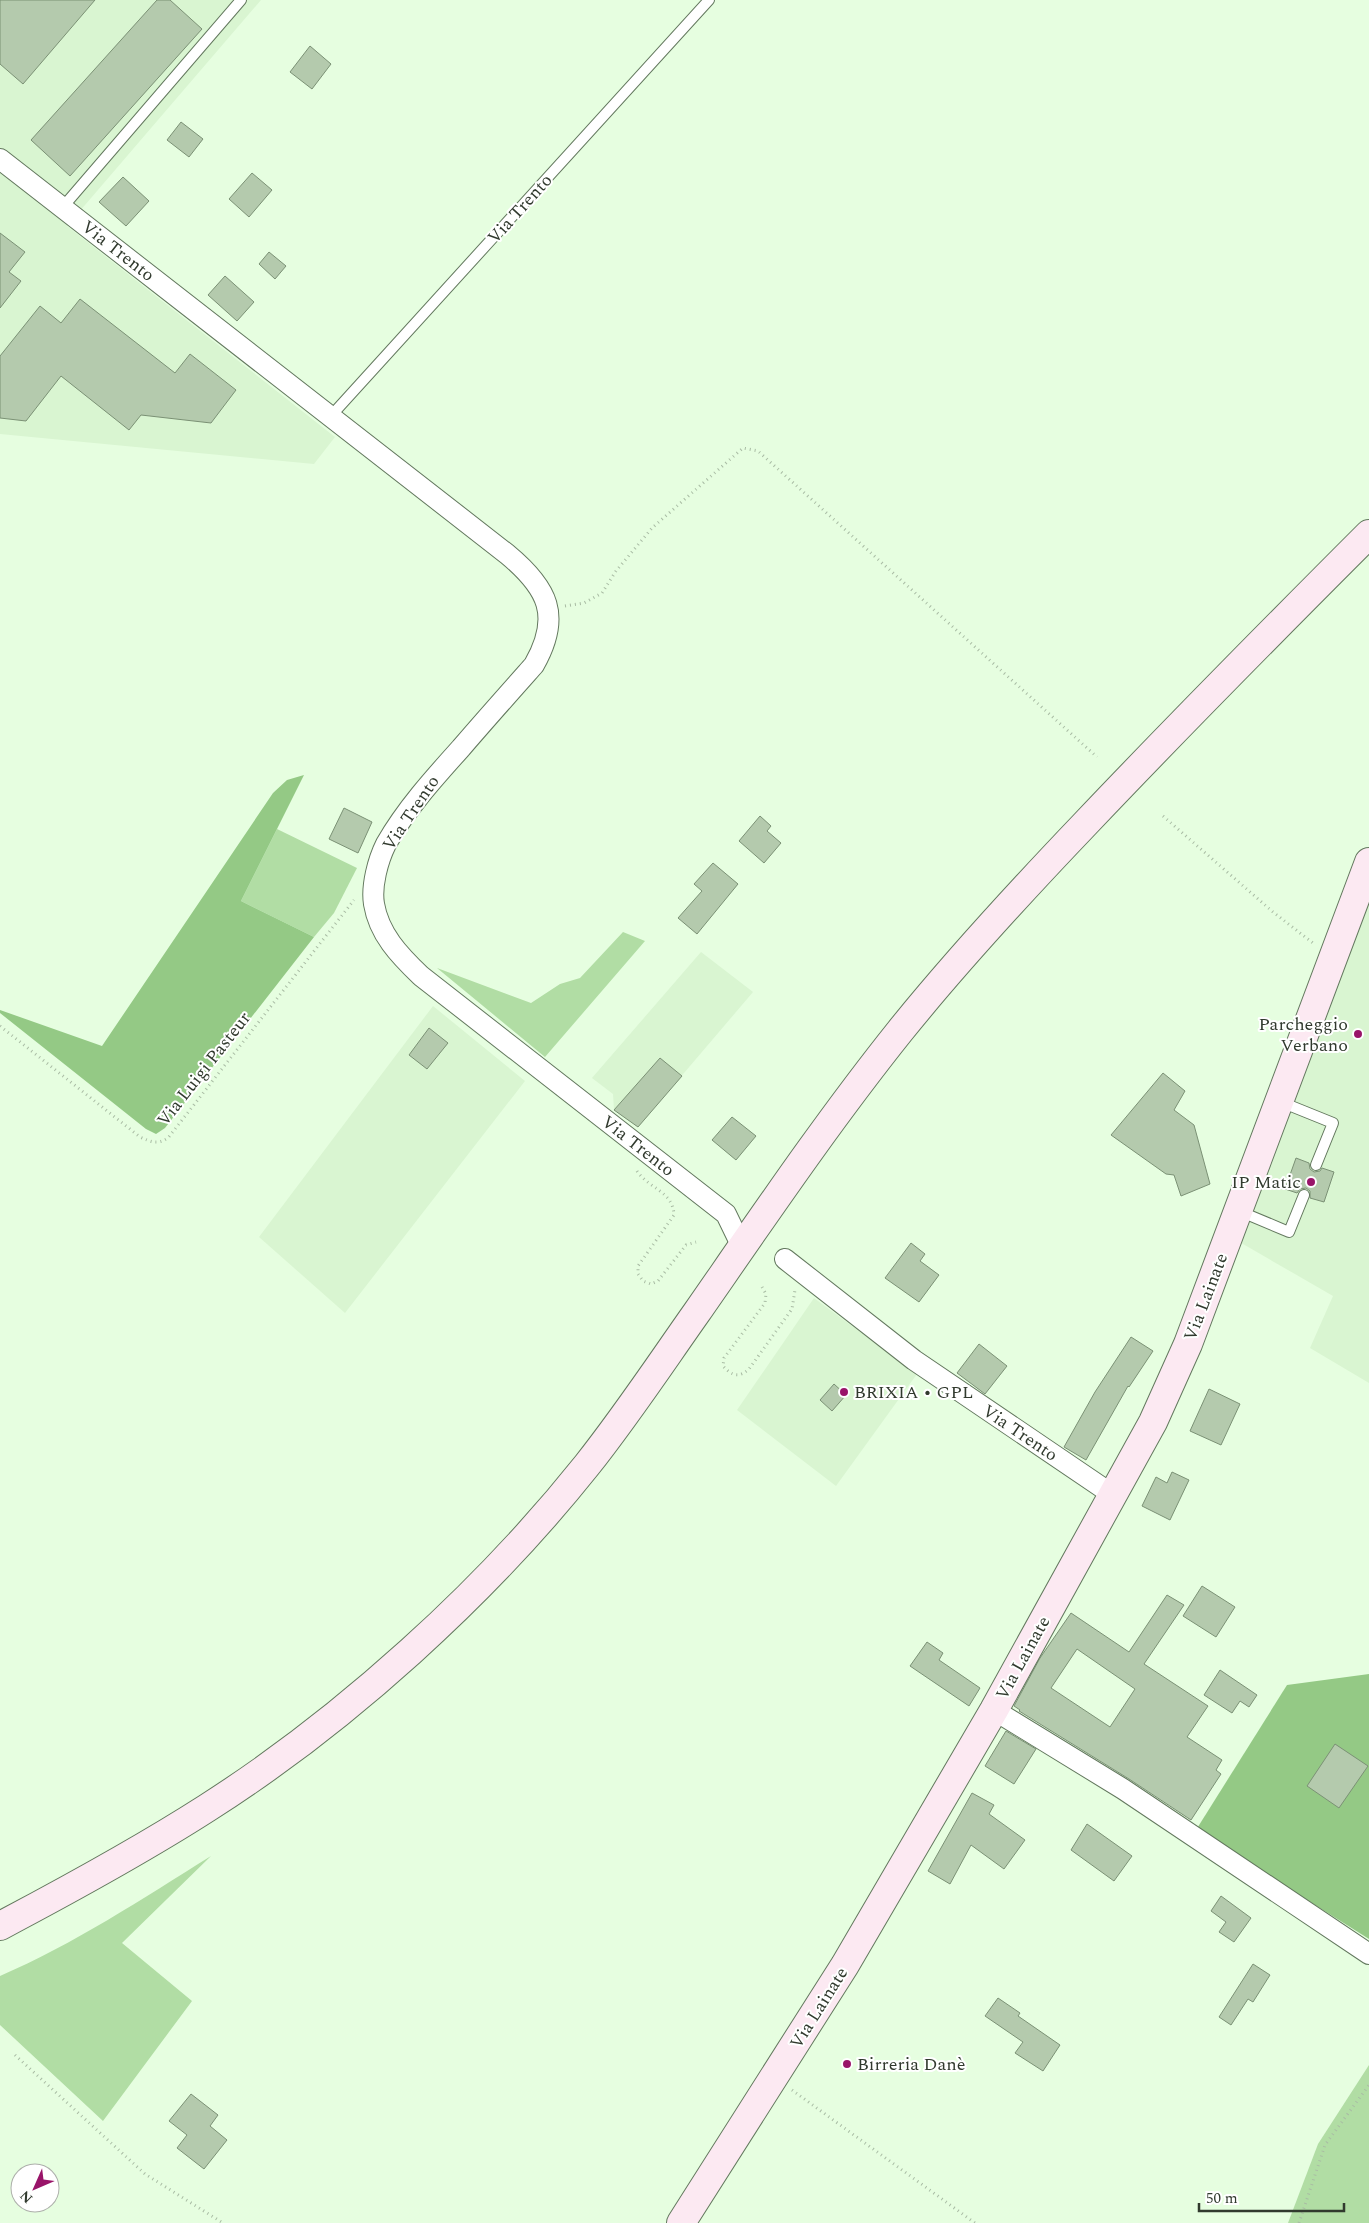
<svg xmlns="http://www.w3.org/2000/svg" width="1369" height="2223" viewBox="0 0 1369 2223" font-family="Spectral,serif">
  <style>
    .built { fill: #d9f5d1 }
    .green { fill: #b1dda4 }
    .forest { fill: #94c985 }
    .building { fill: #b4caad; stroke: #7b9175; fill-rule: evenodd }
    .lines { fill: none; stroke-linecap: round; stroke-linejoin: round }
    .service-casing { stroke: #63785e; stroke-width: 12 }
    .minor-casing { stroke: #63785e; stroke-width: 22 }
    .secondary-casing { stroke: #63785e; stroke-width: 30 }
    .path { stroke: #a9bca4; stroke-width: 3; stroke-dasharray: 1 4; stroke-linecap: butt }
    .service { stroke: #fff; stroke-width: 10 }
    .minor { stroke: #fff; stroke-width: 20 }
    .secondary { stroke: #fce9f2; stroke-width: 28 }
    .poi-dot { fill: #991469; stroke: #fff; stroke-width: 2 }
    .labels { text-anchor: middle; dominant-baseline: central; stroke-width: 4; stroke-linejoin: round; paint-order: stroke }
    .street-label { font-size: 18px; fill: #313a2e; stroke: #fff }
    .poi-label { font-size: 18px; fill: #313a2e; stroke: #fff; text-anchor: end }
  </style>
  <rect width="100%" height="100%" fill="#e6fee0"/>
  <g class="built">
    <path d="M0,0H261L67,226L335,437L314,464L0,434Z"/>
    <path d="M1369,897V1383L1310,1348L1333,1296L1236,1240Z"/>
    <path d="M701,952L753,992L638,1127L614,1110L613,1094L592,1078Z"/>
    <path d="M433,1006L525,1081L345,1313L259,1237Z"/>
    <path d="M814,1298L917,1374L836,1486L737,1410Z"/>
  </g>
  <g class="green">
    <path d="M277,829L357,868L334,913L314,937L241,901Z"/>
    <path d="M623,932L645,941L545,1057L437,968L531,1003L560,984L580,978Z"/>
    <path d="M211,1856L122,1943L192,2001L103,2121L0,2025V1976C74,1944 142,1899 211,1856Z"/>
    <path d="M1369,2065V2223H1288L1318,2144Z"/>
  </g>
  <g class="forest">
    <path d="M304,775L241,901L314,937L165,1128L156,1134L146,1129L0,1013V1010L102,1046L273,793L287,780Z"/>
    <path d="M1369,1674V1939L1196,1830L1287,1685Z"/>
  </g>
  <g class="building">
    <path d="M0,0H95L23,84L0,64Z"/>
    <path d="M157,0H170L202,29L70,176L31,140Z"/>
    <path d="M310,46L331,64L312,89L290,72Z"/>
    <path d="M181,122L203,139L189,157L167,140Z"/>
    <path d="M252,173L272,190L249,217L229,199Z"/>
    <path d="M123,177L149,201L126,226L99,202Z"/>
    <path d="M0,233L25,252L9,272L21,281L0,308Z"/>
    <path d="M269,252L286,266L275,279L259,264Z"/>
    <path d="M225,276L254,302L237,321L208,295Z"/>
    <path d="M80,299L175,373L190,354L236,390L211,423L141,415L129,430L61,376L26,421L0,418V356L40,306L61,323Z"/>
    <path d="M344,808L372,822L358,853L329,839Z"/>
    <path d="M760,816L771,826L767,831L781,843L764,863L739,841Z"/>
    <path d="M713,863L738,884L697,934L678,918L702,891L694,884Z"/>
    <path d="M429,1028L448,1043L427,1069L409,1055Z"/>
    <path d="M660,1058L682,1076L638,1127L614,1110Z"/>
    <path d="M1163,1073L1185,1091L1174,1110L1194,1125L1210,1184L1181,1196L1174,1175L1166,1174L1111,1135Z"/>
    <path d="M732,1117L756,1136L736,1160L712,1140Z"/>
    <path d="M1296,1158L1309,1163L1310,1169L1314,1172L1320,1171L1322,1168L1334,1172L1324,1202L1310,1198V1191L1306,1188L1300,1189L1297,1193L1285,1189Z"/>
    <path d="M911,1243L925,1254L920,1261L939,1275L919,1302L885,1278Z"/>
    <path d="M1131,1337L1153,1351L1129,1387L1128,1386L1086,1460L1064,1447L1095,1392Z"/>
    <path d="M979,1344L1007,1366L985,1394L957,1373Z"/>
    <path d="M834,1384L846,1395L832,1411L820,1400Z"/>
    <path d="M1209,1389L1240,1404L1221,1445L1190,1431Z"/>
    <path d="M1172,1472L1189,1480L1170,1520L1142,1506L1156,1477L1167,1483Z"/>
    <path d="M1202,1586L1235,1607L1216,1637L1183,1616Z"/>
    <path d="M1167,1595L1184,1605L1144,1664L1208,1706L1187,1737L1222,1760L1216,1770L1221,1774L1191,1820L1129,1779L1019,1711L1020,1710L1014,1706L1040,1658L1071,1613L1129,1652ZM1077,1649L1135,1689L1110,1727L1051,1688Z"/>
    <path d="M927,1642L943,1653L939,1660L980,1688L969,1706L910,1666Z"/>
    <path d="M1220,1670L1257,1695L1249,1707L1240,1701L1232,1713L1204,1695Z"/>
    <path d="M1006,1731L1036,1749L1014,1784L985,1766Z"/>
    <path d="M1335,1744L1368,1766L1339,1808L1307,1786Z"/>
    <path d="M972,1793L994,1805L989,1814L1025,1840L1004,1869L971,1845L950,1884L928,1871Z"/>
    <path d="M1087,1824L1132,1856L1114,1881L1071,1850Z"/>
    <path d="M1221,1896L1251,1918L1234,1942L1219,1932L1226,1922L1211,1911Z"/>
    <path d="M1253,1964L1270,1975L1253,2002L1248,1999L1231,2025L1219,2017Z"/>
    <path d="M998,1998L1020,2013L1018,2016L1060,2045L1043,2071L1015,2053L1023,2042L985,2016Z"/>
    <path d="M191,2094L218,2115L210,2126L227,2140L204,2169L177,2148L187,2135L169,2121Z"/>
  </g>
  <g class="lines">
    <defs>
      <g id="service">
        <path d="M62,208L241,0"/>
        <path d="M330,417L709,0"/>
        <path d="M1281,1102L1333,1123L1316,1165"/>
        <path d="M1239,1211L1289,1232L1304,1195"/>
      </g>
      <g id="minor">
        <path d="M0,159L507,554C548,588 562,616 534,665C510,692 485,720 461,748C434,778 406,809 386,844C378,860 371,886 374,904C379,934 399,955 421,976L726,1214L742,1247"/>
        <path d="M785,1259L914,1360L1113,1495"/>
        <path d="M994,1710L1123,1789L1369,1954"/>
      </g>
      <g id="secondary">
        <path d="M0,1926C70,1889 140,1851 207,1808C345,1720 485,1593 587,1465C626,1416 661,1363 697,1312C763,1217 828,1121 900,1031C958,959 1021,891 1085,824C1178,726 1273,630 1369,534"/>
        <path d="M681,2223L845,1965L994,1710L1153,1422L1188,1344L1369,862"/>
      </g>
    </defs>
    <use href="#service" class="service-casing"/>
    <use href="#minor" class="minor-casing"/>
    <use href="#secondary" class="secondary-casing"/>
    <g class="path">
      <path d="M565,606L584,603L602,593L616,571L652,528L743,448L758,451L1097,757"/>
      <path d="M1163,816L1273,912L1313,943"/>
      <path d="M0,1026L140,1137C151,1142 157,1145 168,1138L354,900"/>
      <path d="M637,1171C649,1189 673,1191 674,1215L638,1266V1274L643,1281L651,1284L658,1281L686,1245L696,1242"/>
      <path d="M762,1287L766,1294L765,1303L724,1358L723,1366C732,1376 739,1378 749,1369L792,1309L795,1290"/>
      <path d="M15,2055L145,2174L223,2223"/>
      <path d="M792,2090L975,2223"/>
      <path d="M1299,2223L1325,2145L1369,2085"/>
    </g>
    <use href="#service" class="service"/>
    <use href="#minor" class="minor"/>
    <use href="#secondary" class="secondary"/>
  </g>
  <g class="poi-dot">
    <circle cx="1358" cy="1034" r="5"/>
    <circle cx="1311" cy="1182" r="5"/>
    <circle cx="844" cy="1392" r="5"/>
    <circle cx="847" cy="2064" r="5"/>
  </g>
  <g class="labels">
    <g class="street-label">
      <text transform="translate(520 209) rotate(-48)">Via Trento</text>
      <text transform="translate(118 251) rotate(38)">Via Trento</text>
      <text transform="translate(411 813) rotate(-56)">Via Trento</text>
      <text transform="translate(204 1069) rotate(-52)">Via Luigi Pasteur</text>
      <text transform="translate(638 1146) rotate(38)">Via Trento</text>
      <text transform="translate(1206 1297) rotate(-69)">Via Lainate</text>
      <text transform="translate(1020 1433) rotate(34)">Via Trento</text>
      <text transform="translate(1023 1658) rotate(-61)">Via Lainate</text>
      <text transform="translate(819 2008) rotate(-58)">Via Lainate</text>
    </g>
    <g class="poi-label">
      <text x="1348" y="1024">Parcheggio<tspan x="1348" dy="21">Verbano</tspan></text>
      <text x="1301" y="1182">IP Matic</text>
      <text x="854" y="1392" text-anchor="start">BRIXIA • GPL</text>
      <text x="857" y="2064" text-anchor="start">Birreria Danè</text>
    </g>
  </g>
  <g transform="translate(35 2188) rotate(225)"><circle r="24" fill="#ffffff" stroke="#adb0ab"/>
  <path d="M0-4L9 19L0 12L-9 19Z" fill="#991469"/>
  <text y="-8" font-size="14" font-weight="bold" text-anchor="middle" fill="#313a2e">N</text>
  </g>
  <path d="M1199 2203v8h145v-8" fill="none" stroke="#313a2e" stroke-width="2.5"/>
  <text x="1206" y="2203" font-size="15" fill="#313a2e" stroke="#ffffff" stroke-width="4" paint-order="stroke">50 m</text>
</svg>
